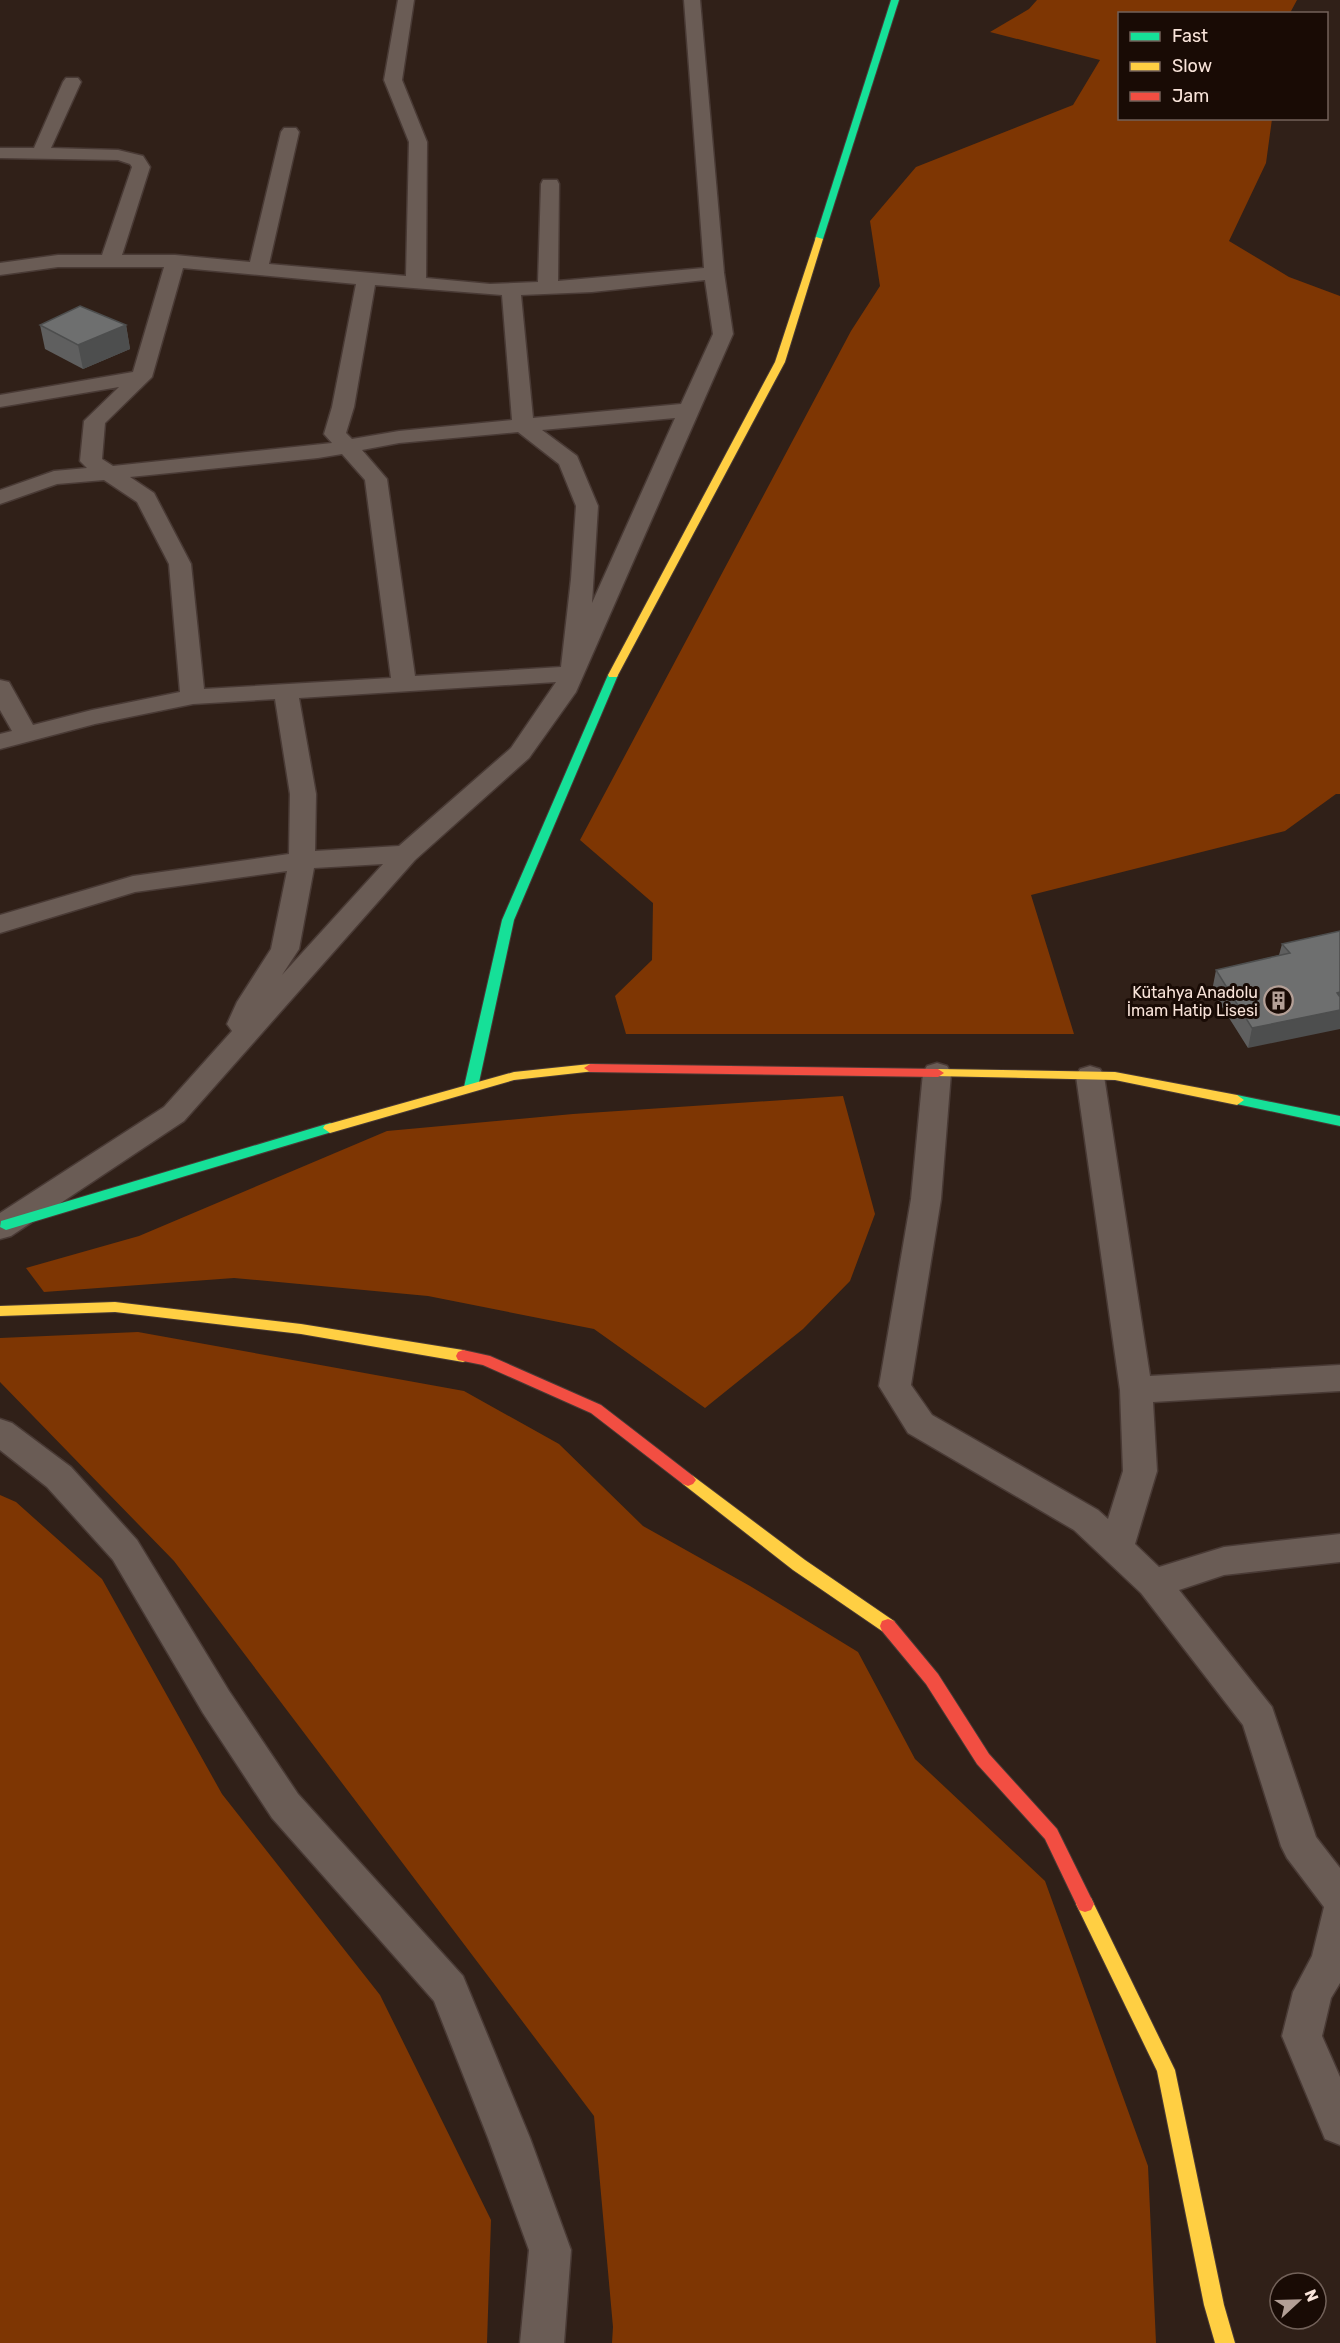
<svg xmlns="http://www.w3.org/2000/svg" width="1340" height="2343" viewBox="0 0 1340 2343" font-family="Rubik,sans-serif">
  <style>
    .forest { fill: #7e3603 }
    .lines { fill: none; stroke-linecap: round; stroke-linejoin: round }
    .street-casing { stroke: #493a35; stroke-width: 3 }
    .fast-casing { stroke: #493a35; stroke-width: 2 }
    .slow-casing { stroke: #493a35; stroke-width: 2 }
    .jam-casing { stroke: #493a35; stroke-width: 2 }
    .street { fill: #6a5c55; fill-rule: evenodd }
    .fast { fill: #16e098; fill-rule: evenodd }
    .slow { fill: #ffcf43; fill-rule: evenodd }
    .jam { fill: #f24e42; fill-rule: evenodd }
    .wall { fill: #5f5f5f }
    .shaded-wall { fill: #4d4e4e }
    .building { fill: #6e6f6f; stroke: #4d4e4e; stroke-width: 1.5 }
    .labels { text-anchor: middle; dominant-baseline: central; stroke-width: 6; stroke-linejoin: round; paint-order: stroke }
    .poi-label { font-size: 16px; fill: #f9e4da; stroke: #190b05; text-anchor: end }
  </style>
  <rect width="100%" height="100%" fill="#302018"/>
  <g class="forest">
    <path d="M1037,0H1297L1290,13L1120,14V118L1272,119L1266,163L1229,241L1289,277L1340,296V794H1336L1285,831L1031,895L1074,1034H626L615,996L652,960L653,903L580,840L851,331L880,286L870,221L916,167L1073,105L1100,60L990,32L1029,9Z"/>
    <path d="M843,1096L875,1214L850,1281L803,1329L705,1408L594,1329L428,1296L234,1278L44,1292L26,1268L139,1236L387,1131L573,1114Z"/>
    <path d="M138,1332L464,1391L559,1444L643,1526L750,1586L858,1652L915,1759L1045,1881L1148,2166L1156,2343H612L613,2327L594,2116L174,1561L0,1382V1338Z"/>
    <path d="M0,1495L16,1502L102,1579L222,1794L380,1995L491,2220L487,2343H0Z"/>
  </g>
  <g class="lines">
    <defs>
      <g id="street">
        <path d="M398,0H414L402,80L427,142L426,278L490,284L538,282L541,184L543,180H557L559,184L558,281L704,268L684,0H700L724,273L733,334L576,692L529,758L415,860L184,1121L11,1236L0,1239V1213L164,1107L232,1031L227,1024L237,1002L271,949L287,871L135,892L0,933V915L133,876L289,854L290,794L275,699L193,704L95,724L0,749V734L12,731L0,710V680L9,682L33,725L92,710L180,692L169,564L137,502L104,480L57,484L0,504V490L54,471L87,468L80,461L84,421L119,387L0,407V395L133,372L164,267H58L0,275V263L58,255H102L132,167L130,164L118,160L0,158V148H34L63,82L66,78H78L81,82L51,148L118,150L143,156L150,167L122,255H175L250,262L281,132L284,128H296L299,132L269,264L406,276L409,142L384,80ZM183,268L356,284L332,407L324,434L332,443L113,466L102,459L105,423L152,377ZM705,280L713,334L681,404L533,418L521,295L592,292ZM375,285L502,295L512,420L399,431L352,439L346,433L354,407ZM675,418L592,603L598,506L577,456L542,430ZM518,432L559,464L576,506L571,579L561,667L415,676L387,479L362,450L399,443ZM342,454L365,480L391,678L204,689L191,564L154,493L130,477L318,458ZM556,682L511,748L399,846L315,851L316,794L299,698ZM383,864L282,975L299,949L314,868Z"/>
        <path d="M937,1063L947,1066L951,1073L941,1199L911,1385L932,1415L1098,1510L1108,1519L1123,1471L1120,1390L1076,1076L1080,1069L1090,1066L1100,1069L1104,1076L1150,1376L1340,1365V1391L1153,1402L1157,1471L1135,1544L1159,1567L1224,1547L1340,1534V1562L1224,1575L1179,1590L1272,1707L1316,1837L1340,1868V1983L1331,1998L1322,2036L1340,2077V2145L1325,2139L1282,2036L1293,1992L1312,1956L1324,1907L1287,1858L1281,1846L1243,1725L1141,1593L1074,1530L908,1433L879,1386L911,1199L923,1073L927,1066Z"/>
        <path d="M0,1419L12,1423L71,1467L137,1540L229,1691L298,1794L463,1976L530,2138L571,2250L564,2343H520L529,2250L488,2138L434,2001L272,1818L203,1713L113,1560L47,1487L0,1450Z"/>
      </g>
      <g id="fast">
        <path d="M891,0H899L823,239L816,241L815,239Z"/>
        <path d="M613,672L618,675L514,920L478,1087L471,1092L466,1090L464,1087L502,920L608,675Z"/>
        <path d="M1237,1095L1340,1116V1126L1232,1103L1230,1100L1232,1097Z"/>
        <path d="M330,1123L335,1125L337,1128L335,1131L6,1230L0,1227L1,1221Z"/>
      </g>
      <g id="slow">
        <path d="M816,237L823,239L785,362L618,675L617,677H609L608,675L775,362Z"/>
        <path d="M590,1064L595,1065L596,1068L595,1071L514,1080L330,1133L323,1128L325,1125L514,1072Z"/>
        <path d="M938,1069L1115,1072L1237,1095L1244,1100L1237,1105L1115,1080L933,1076L932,1073L933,1070Z"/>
        <path d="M115,1302L301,1324L463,1350L468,1352L470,1356L468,1360L463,1362L301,1334L115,1312L0,1316V1306Z"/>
        <path d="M688,1474L693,1476L805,1560L894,1621L896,1626L894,1631L888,1633L882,1631L793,1570L683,1484L680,1480L683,1476Z"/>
        <path d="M1085,1896L1091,1898L1175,2070L1224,2305L1235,2343H1215L1204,2305L1157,2071L1076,1904L1079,1898Z"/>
      </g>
      <g id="jam">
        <path d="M590,1064L938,1069L944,1073L938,1077L590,1072L584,1068Z"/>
        <path d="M463,1350L490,1356L601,1405L693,1476L696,1480L693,1484L688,1486L683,1484L591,1413L483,1365L458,1360L456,1356L458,1352Z"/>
        <path d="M888,1619L894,1621L938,1674L989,1754L1057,1829L1094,1904L1091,1910L1085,1912L1079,1910L1045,1839L977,1764L926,1684L882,1631L880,1626L882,1621Z"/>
      </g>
    </defs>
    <use href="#street" class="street-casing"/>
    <use href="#fast" class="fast-casing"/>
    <use href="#slow" class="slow-casing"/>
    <use href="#jam" class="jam-casing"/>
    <use href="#street" class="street"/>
    <use href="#fast" class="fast"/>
    <use href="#slow" class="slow"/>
    <use href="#jam" class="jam"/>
  </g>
  <g class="wall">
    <path d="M40,325H126L130,349L83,369L45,349Z"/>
    <path d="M1340,931L1248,1048L1212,991L1216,970L1279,955L1282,944Z"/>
  </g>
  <g class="shaded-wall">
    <path d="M126,325L130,349L83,369L78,345Z"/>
    <path d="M1340,992V1029L1248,1048L1252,1028Z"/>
  </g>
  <g class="building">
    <path d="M80,306L126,325L78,345L40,325Z"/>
    <path d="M1340,931V992L1337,993L1340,997V1010L1252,1028L1216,970L1290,953L1282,944Z"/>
  </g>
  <defs>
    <symbol id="building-ring" viewBox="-11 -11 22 22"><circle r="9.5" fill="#190b05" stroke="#b39f96" stroke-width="1.5"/><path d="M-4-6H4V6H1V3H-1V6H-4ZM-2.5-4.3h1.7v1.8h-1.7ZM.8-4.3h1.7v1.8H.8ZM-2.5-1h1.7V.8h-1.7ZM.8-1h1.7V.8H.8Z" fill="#b39f96"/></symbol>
  </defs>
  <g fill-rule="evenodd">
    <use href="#building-ring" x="1262" y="984" width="33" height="33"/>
  </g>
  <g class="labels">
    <g class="poi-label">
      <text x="1258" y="992">Kütahya Anadolu<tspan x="1258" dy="18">İmam Hatip Lisesi</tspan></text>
    </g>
  </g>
  <rect x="1118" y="12" width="210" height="108" fill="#190b05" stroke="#73625a" stroke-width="1.5"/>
  <rect x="1130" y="32" width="30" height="9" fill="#16e098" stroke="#73625a" stroke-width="1.5"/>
  <text x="1172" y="42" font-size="18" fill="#f9e4da">Fast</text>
  <rect x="1130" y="62" width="30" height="9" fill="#ffcf43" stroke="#73625a" stroke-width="1.5"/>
  <text x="1172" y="72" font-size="18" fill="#f9e4da">Slow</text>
  <rect x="1130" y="92" width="30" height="9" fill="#f24e42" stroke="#73625a" stroke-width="1.5"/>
  <text x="1172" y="102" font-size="18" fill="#f9e4da">Jam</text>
  <g transform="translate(1298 2301) rotate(68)"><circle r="28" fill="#190b05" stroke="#73625a" stroke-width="1.5"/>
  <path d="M0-4.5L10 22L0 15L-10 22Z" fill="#b39f96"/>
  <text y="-9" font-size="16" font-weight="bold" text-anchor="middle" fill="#f9e4da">N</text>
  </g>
</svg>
